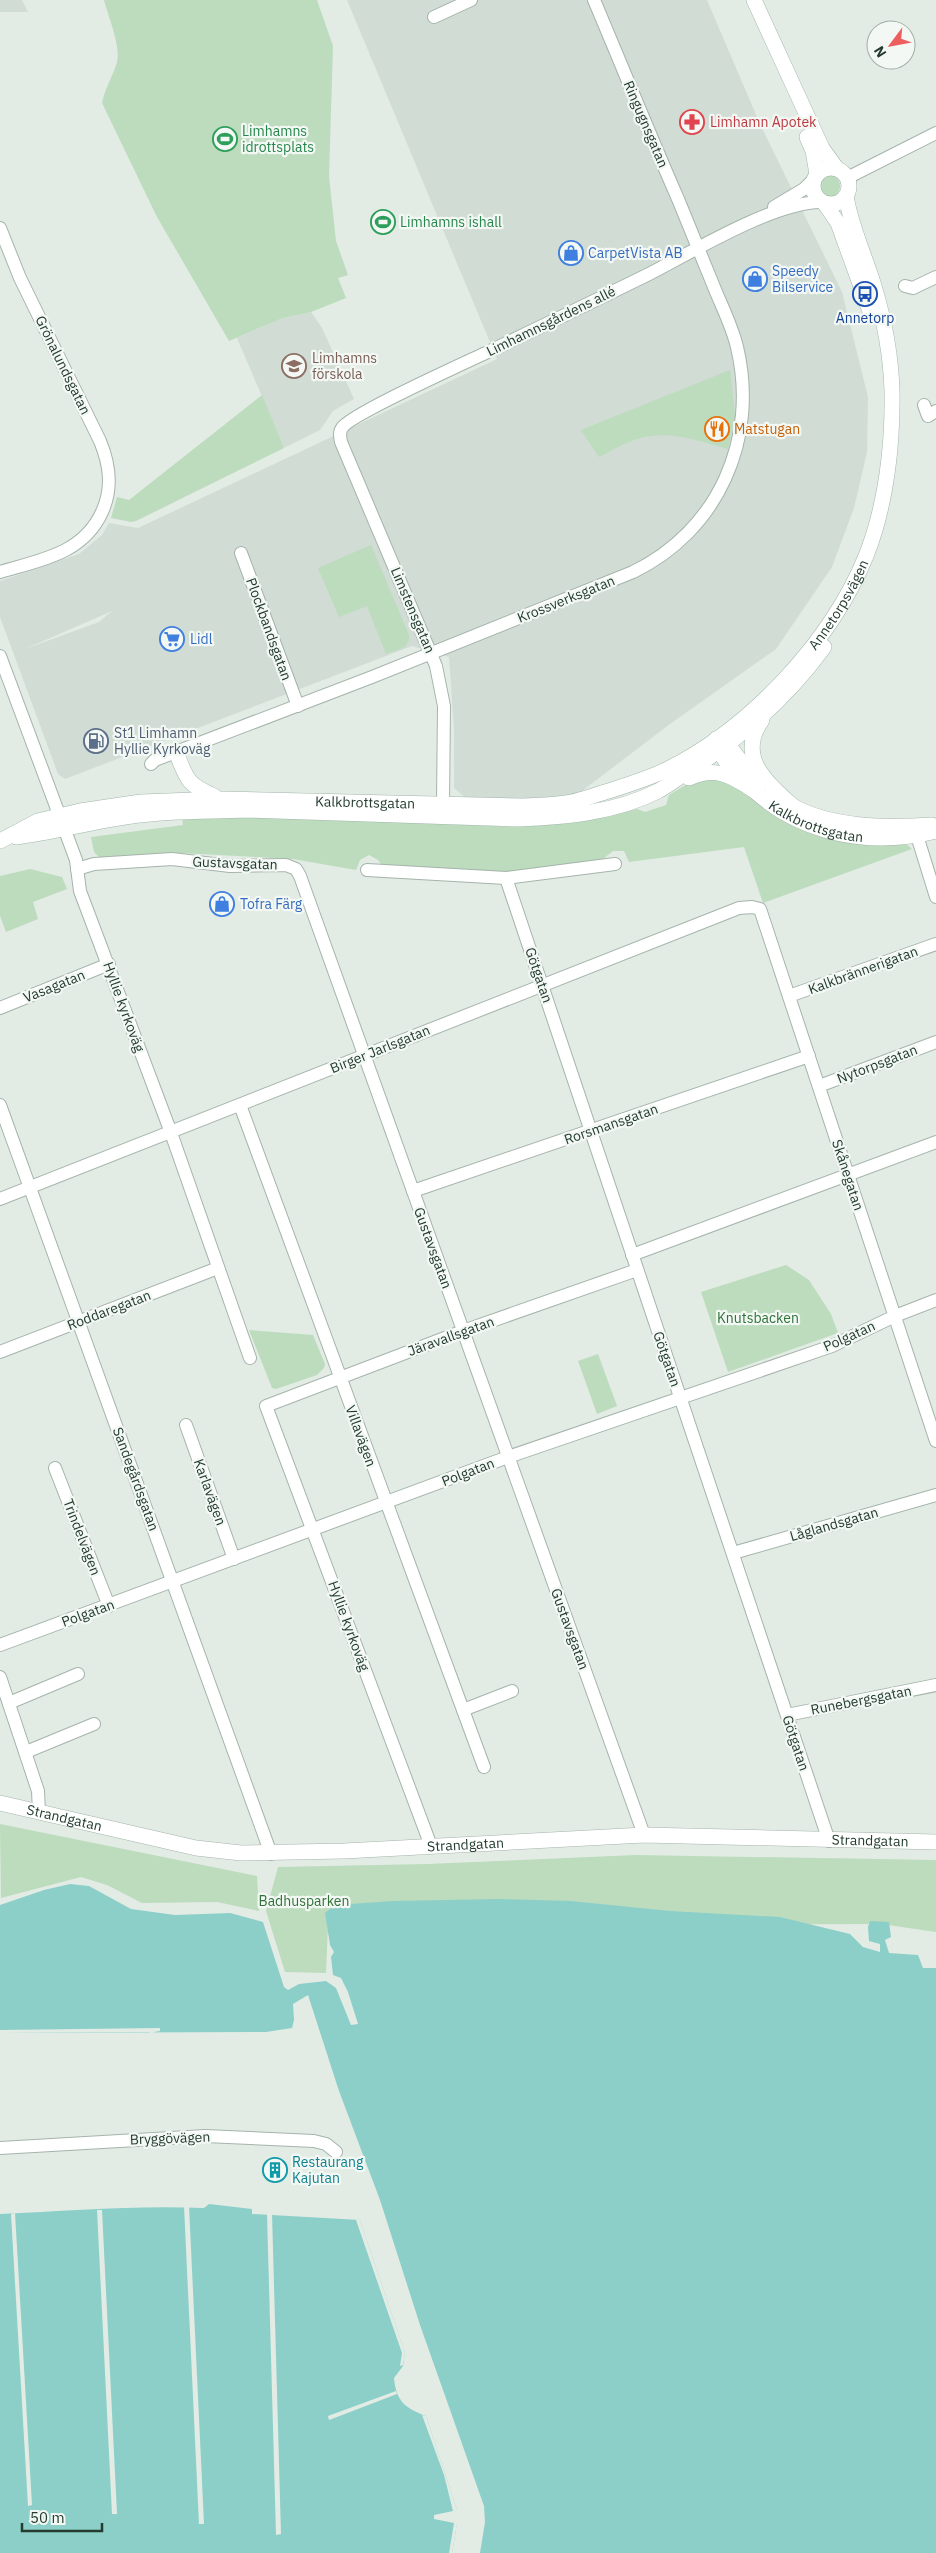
<svg xmlns="http://www.w3.org/2000/svg" width="936" height="2553" viewBox="0 0 936 2553" font-family="'IBM Plex Sans',sans-serif">
  <style>
    .built { fill: #d0dcd4; fill-rule: evenodd }
    .green { fill: #bcdcbd }
    .water { fill: #8ccfc9 }
    .pier { fill: #e2ece5 }
    .lines { fill: none; stroke-linecap: round; stroke-linejoin: round }
    .minor-casing { stroke: #a5b4ab; stroke-width: 14 }
    .tertiary-casing { stroke: #a5b4ab; stroke-width: 16 }
    .secondary-casing { stroke: #a1b7aa; stroke-width: 16 }
    .minor { stroke: #fff; stroke-width: 12 }
    .tertiary { stroke: #fff; stroke-width: 15 }
    .secondary { stroke: #fff; stroke-width: 15 }
    .labels { text-anchor: middle; dominant-baseline: central; stroke-width: 4.5; stroke-linejoin: round; paint-order: stroke }
    .health-label { font-size: 14px; fill: #be3a42; stroke: #f3f8f4; text-anchor: start }
    .street-label { font-size: 14px; fill: #233c2f; stroke: #f3f8f4 }
    .leisure-label { font-size: 14px; fill: #27864d; stroke: #f3f8f4; text-anchor: start }
    .shop-label { font-size: 14px; fill: #366cbe; stroke: #f3f8f4; text-anchor: start }
    .transit-label { font-size: 14px; fill: #164399; stroke: #f3f8f4 }
    .education-label { font-size: 14px; fill: #785e54; stroke: #f3f8f4; text-anchor: start }
    .food-label { font-size: 14px; fill: #c56008; stroke: #f3f8f4; text-anchor: start }
    .service-label { font-size: 14px; fill: #4e5e75; stroke: #f3f8f4; text-anchor: start }
    .park-label { font-size: 14px; fill: #2e7238; stroke: #f3f8f4 }
    .culture-label { font-size: 14px; fill: #0d838f; stroke: #f3f8f4; text-anchor: start }
  </style>
  <rect width="100%" height="100%" fill="#e2ece5"/>
  <g class="built">
    <path d="M0,0H22L28,12H0Z"/>
    <path d="M347,0H707L760,124L842,292L868,397L867,452L854,508L832,567L776,649L670,724L574,797L468,800L454,788V729L449,657L412,646L65,779L58,774L0,617V581L79,554L102,535L109,523L138,528L497,359ZM112,611L99,622L25,649Z"/>
    <path d="M311,312L322,328L354,399L333,411L320,430L284,448L237,338L283,318Z"/>
  </g>
  <g class="green">
    <path d="M104,0H317L333,46L329,176L336,241L348,275L338,278L346,298L311,312L283,318L229,341L157,217L102,103C105,88 113,76 117,62C121,46 108,16 104,0Z"/>
    <circle cx="829" cy="186" r="11"/>
    <path d="M730,370L735,416L728,449C700,441 666,429 637,439C624,443 611,451 599,457L581,430Z"/>
    <path d="M262,395L284,448L136,521L131,522L111,518L117,497L129,500Z"/>
    <path d="M371,545L409,635V640L405,647L386,654L367,606L339,617L318,568Z"/>
    <path d="M716,776L748,793L764,808L789,822L905,843L912,849L763,903L744,847L629,862L624,851H613L603,859L497,874L383,867L378,860L369,855L360,860L356,870L293,859L181,853L99,857L94,852L91,837L183,825L182,818L219,815L516,827L573,823L637,809L645,812L666,805L669,795L697,778Z"/>
    <path d="M30,869L62,877L67,889L33,902L38,919L6,932L0,916V876Z"/>
    <path d="M786,1265L809,1280L831,1314L838,1333L728,1372L701,1292Z"/>
    <path d="M249,1330L313,1335L325,1364L324,1368L317,1375L276,1389L272,1388Z"/>
    <path d="M598,1354L617,1406L597,1414L578,1361Z"/>
    <path d="M0,1824L257,1876L259,1911L217,1902L142,1903L107,1885L81,1877L1,1898Z"/>
    <path d="M636,1855L936,1860V1932L881,1924L328,1926L326,1973L285,1972L266,1911L278,1867L427,1864Z"/>
  </g>
  <g class="water">
    <path d="M70,1884L89,1886L131,1909L175,1915L230,1913L263,1922L284,1987L288,1990L299,1984L326,1981L336,1988L351,2025L358,2024L348,1992L341,1978L333,1975L331,1957L334,1952L330,1945L325,1913L335,1905L394,1901L498,1899L571,1901L670,1911L780,1917L850,1934L863,1947L880,1952V1944L869,1941L868,1927L870,1921L889,1922L891,1937L885,1940L889,1953L918,1955L923,1968H936V2553H480L485,2522L484,2506L420,2325L380,2200L339,2091L308,1995L293,2004L294,2020L292,2028L266,2032L0,2033V1905L44,1890Z"/>
    <path d="M209,2204L252,2209V2214L360,2220L405,2353L403,2366L394,2378C396,2401 405,2408 426,2416L457,2510V2524L452,2553H0V2214C68,2211 136,2205 204,2208Z"/>
  </g>
  <g class="pier">
    <path d="M160,2028V2031L154,2032L153,2034H150V2032L0,2033V2030Z"/>
    <path d="M184,2206H189L204,2524H199Z"/>
    <path d="M97,2210H102L117,2514H112Z"/>
    <path d="M15,2213L32,2505L28,2506L11,2214Z"/>
    <path d="M267,2214H272L281,2534L276,2535Z"/>
    <path d="M356,2220H360L405,2353L403,2365L400,2366L402,2353Z"/>
    <path d="M396,2391L397,2394L329,2420L328,2416Z"/>
    <path d="M422,2415L426,2416L457,2510V2524L452,2553H449L454,2523L434,2519V2515L453,2511L444,2475Z"/>
  </g>
  <g class="lines">
    <defs>
      <g id="minor">
        <path d="M434,17L471,0"/>
        <path d="M847,178L936,133"/>
        <path d="M774,207L804,189L813,180"/>
        <path d="M0,228L20,278L100,441C110,465 113,488 102,512C83,554 40,560 0,572"/>
        <path d="M905,286L913,288L936,277"/>
        <path d="M924,405L928,416L936,411"/>
        <path d="M241,553L298,706"/>
        <path d="M0,656L76,860L80,891L170,1130L250,1358"/>
        <path d="M151,764L155,760L372,677L633,572C718,531 759,439 737,347C732,326 722,307 714,287C702,257 690,228 678,199C649,133 622,66 594,0"/>
        <path d="M443,803L444,706L436,666L341,442C340,437 339,432 342,428C350,414 474,359 496,348C547,324 598,299 649,274C692,252 776,201 822,202"/>
        <path d="M914,826L936,897"/>
        <path d="M77,869L94,864L172,859L230,866L286,865L296,869L300,876L644,1835"/>
        <path d="M367,870L506,878L615,864"/>
        <path d="M506,878L829,1841"/>
        <path d="M789,996L936,944"/>
        <path d="M0,1008L109,964"/>
        <path d="M819,1086L936,1042"/>
        <path d="M0,1105L271,1854"/>
        <path d="M240,1105L484,1767"/>
        <path d="M413,1191L809,1056"/>
        <path d="M0,1199L739,908L752,907L760,909L763,918L936,1441"/>
        <path d="M632,1255L936,1142"/>
        <path d="M0,1352L218,1268"/>
        <path d="M186,1425L234,1559"/>
        <path d="M55,1468L109,1606"/>
        <path d="M733,1553L936,1495"/>
        <path d="M0,1645L508,1457L832,1346L895,1316L936,1300"/>
        <path d="M0,1677L38,1791L39,1812"/>
        <path d="M9,1703L78,1674"/>
        <path d="M463,1710L512,1691"/>
        <path d="M787,1715L936,1685"/>
        <path d="M26,1752L94,1724"/>
        <path d="M431,1846L266,1406L463,1331L637,1270"/>
        <path d="M0,2148L205,2136L314,2141L326,2144L336,2152"/>
      </g>
      <g id="tertiary">
        <path id="s1" d="M716,739C719,757 732,769 745,782C796,834 868,848 936,831"/>
        <path d="M717,739L728,745L759,784"/>
        <path d="M789,804C829,828 887,828 932,825"/>
        <path id="s2" d="M0,1803L196,1848L241,1853L344,1851L644,1835L936,1842"/>
      </g>
      <g id="secondary">
        <path d="M754,0L822,148L837,169"/>
        <path d="M807,137L813,151L817,174"/>
        <circle cx="831" cy="186" r="18"/>
        <path d="M825,204L838,223L872,317"/>
        <path d="M762,720C736,756 766,783 793,806"/>
        <path d="M176,752C187,779 186,784 214,796"/>
        <path d="M689,778C715,766 731,775 753,790"/>
        <path d="M16,837C53,833 88,822 125,817C166,811 207,811 249,810L517,819C564,817 615,813 658,791C669,785 679,777 690,770C742,737 787,698 824,647"/>
        <path id="s3" d="M0,841L38,821L80,811L141,802L220,799L521,806C538,805 555,805 571,802C581,800 592,796 602,793C624,786 648,779 668,769C750,728 831,642 866,556C886,506 893,445 892,391C891,356 884,319 874,286C865,256 851,227 846,196"/>
      </g>
    </defs>
    <use href="#minor" class="minor-casing"/>
    <use href="#tertiary" class="tertiary-casing"/>
    <use href="#secondary" class="secondary-casing"/>
    <use href="#minor" class="minor"/>
    <use href="#tertiary" class="tertiary"/>
    <use href="#secondary" class="secondary"/>
  </g>
  <defs>
    <symbol id="pharmacy-ring" viewBox="-11 -11 22 22"><circle r="9.5" fill="#f3f8f4" stroke="#e0444e" stroke-width="1.5"/><path d="M-2-6h4v4h4v4h-4v4h-4v-4h-4v-4h4Z" fill="#e0444e"/></symbol>
    <symbol id="stadium-ring" viewBox="-11 -11 22 22"><circle r="9.5" fill="#f3f8f4" stroke="#2e9e5b" stroke-width="1.5"/><path d="M0-5a6.5 5 0 1 0 0 10a6.5 5 0 1 0 0-10ZM-3.5-1.8h7v3.6h-7Z" fill="#2e9e5b"/></symbol>
    <symbol id="shop-ring" viewBox="-11 -11 22 22"><circle r="9.5" fill="#f3f8f4" stroke="#3f7fe0" stroke-width="1.5"/><path d="M-5-2.5h2.3a2.7 3.5 0 0 1 5.4 0H5L5.5 6h-11ZM-1.5-2.5h3a1.5 2.3 0 0 0-3 0Z" fill="#3f7fe0"/></symbol>
    <symbol id="bus-ring" viewBox="-11 -11 22 22"><circle r="9.5" fill="#f3f8f4" stroke="#1a4fb4" stroke-width="1.5"/><path d="M-5-6H5V4H4V6H2V4H-2V6H-4V4H-5ZM-3.5-4V0h7V-4ZM-3.5 1.2v1.5H-2V1.2ZM2 1.2v1.5H3.5V1.2Z" fill="#1a4fb4"/></symbol>
    <symbol id="school-ring" viewBox="-11 -11 22 22"><circle r="9.5" fill="#f3f8f4" stroke="#8d6e63" stroke-width="1.5"/><path d="M0-5L7-2L0 1L-7-2ZM-4 1L0 2.5L4 1V4Q0 6-4 4Z" fill="#8d6e63"/></symbol>
    <symbol id="restaurant-ring" viewBox="-11 -11 22 22"><circle r="9.5" fill="#f3f8f4" stroke="#e8710a" stroke-width="1.5"/><path d="M-5-6h1v4h1v-4h1v4h1v-4h1v5L-1.5 .5V6h-2V.5L-5-1ZM5-6V6H3V1.5H1.5Q1.5-4 5-6Z" fill="#e8710a"/></symbol>
    <symbol id="supermarket-ring" viewBox="-11 -11 22 22"><circle r="9.5" fill="#f3f8f4" stroke="#3f7fe0" stroke-width="1.5"/><path d="M-6-5.5h2.5l.6 2H6L4.5 2H-2.5L-4.4-4H-6ZM-1.5 3.2a1.3 1.3 0 1 0 .1 0ZM3 3.2a1.3 1.3 0 1 0 .1 0Z" fill="#3f7fe0"/></symbol>
    <symbol id="fuel-ring" viewBox="-11 -11 22 22"><circle r="9.5" fill="#f3f8f4" stroke="#5c6f8a" stroke-width="1.5"/><path d="M-5.5-6h7V0h2V4h1.3V-2.5L3-4.5l.8-.8L6-3V5H2.5V1h-1V6h-7ZM-4.2-4.7v3.2H.2V-4.7Z" fill="#5c6f8a"/></symbol>
    <symbol id="building-ring" viewBox="-11 -11 22 22"><circle r="9.5" fill="#f3f8f4" stroke="#0f9aa8" stroke-width="1.5"/><path d="M-4-6H4V6H1V3H-1V6H-4ZM-2.5-4.3h1.7v1.8h-1.7ZM.8-4.3h1.7v1.8H.8ZM-2.5-1h1.7V.8h-1.7ZM.8-1h1.7V.8H.8Z" fill="#0f9aa8"/></symbol>
  </defs>
  <g fill-rule="evenodd">
    <use href="#pharmacy-ring" x="678" y="108" width="28" height="28"/>
    <use href="#stadium-ring" x="211" y="125" width="28" height="28"/>
    <use href="#stadium-ring" x="369" y="208" width="28" height="28"/>
    <use href="#shop-ring" x="557" y="239" width="28" height="28"/>
    <use href="#shop-ring" x="741" y="265" width="28" height="28"/>
    <use href="#bus-ring" x="851" y="280" width="28" height="28"/>
    <use href="#school-ring" x="280" y="352" width="28" height="28"/>
    <use href="#restaurant-ring" x="703" y="415" width="28" height="28"/>
    <use href="#supermarket-ring" x="158" y="625" width="28" height="28"/>
    <use href="#fuel-ring" x="82" y="727" width="28" height="28"/>
    <use href="#shop-ring" x="208" y="890" width="28" height="28"/>
    <use href="#building-ring" x="261" y="2156" width="28" height="28"/>
  </g>
  <g class="labels">
    <g class="health-label">
      <text x="710" y="122">Limhamn Apotek</text>
    </g>
    <g class="street-label">
      <text transform="translate(646 124) rotate(67)">Ringugnsgatan</text>
      <text transform="translate(551 321) rotate(-26)">Limhamnsgårdens allé</text>
      <text transform="translate(63 365) rotate(64)">Grönalundsgatan</text>
      <text transform="translate(566 599) rotate(-22)">Krossverksgatan</text>
      <text stroke="none"><textPath href="#s3" startOffset="921">Annetorpsvägen</textPath></text>
      <text transform="translate(413 610) rotate(67)">Limstensgatan</text>
      <text transform="translate(269 629) rotate(70)">Plockbandsgatan</text>
      <text stroke="none"><textPath href="#s3" startOffset="372">Kalkbrottsgatan</textPath></text>
      <text stroke="none"><textPath href="#s1" startOffset="136">Kalkbrottsgatan</textPath></text>
      <text transform="translate(235 863) rotate(2)">Gustavsgatan</text>
      <text transform="translate(863 970) rotate(-20)">Kalkbrännerigatan</text>
      <text transform="translate(539 975) rotate(71)">Götgatan</text>
      <text transform="translate(54 986) rotate(-22)">Vasagatan</text>
      <text transform="translate(124 1007) rotate(70)">Hyllie kyrkoväg</text>
      <text transform="translate(380 1049) rotate(-22)">Birger Jarlsgatan</text>
      <text transform="translate(877 1064) rotate(-21)">Nytorpsgatan</text>
      <text transform="translate(611 1124) rotate(-19)">Rorsmansgatan</text>
      <text transform="translate(848 1175) rotate(72)">Skånegatan</text>
      <text transform="translate(433 1248) rotate(70)">Gustavsgatan</text>
      <text transform="translate(109 1310) rotate(-21)">Roddaregatan</text>
      <text transform="translate(451 1336) rotate(-20)">Järavallsgatan</text>
      <text transform="translate(849 1336) rotate(-24)">Polgatan</text>
      <text transform="translate(667 1359) rotate(71)">Götgatan</text>
      <text transform="translate(361 1436) rotate(70)">Villavägen</text>
      <text transform="translate(468 1472) rotate(-21)">Polgatan</text>
      <text transform="translate(136 1479) rotate(70)">Sandegårdsgatan</text>
      <text transform="translate(210 1492) rotate(70)">Karlavägen</text>
      <text transform="translate(834 1524) rotate(-16)">Låglandsgatan</text>
      <text transform="translate(82 1537) rotate(69)">Trindelvägen</text>
      <text transform="translate(88 1613) rotate(-20)">Polgatan</text>
      <text transform="translate(349 1626) rotate(70)">Hyllie kyrkoväg</text>
      <text transform="translate(570 1629) rotate(70)">Gustavsgatan</text>
      <text transform="translate(861 1700) rotate(-11)">Runebergsgatan</text>
      <text transform="translate(796 1743) rotate(72)">Götgatan</text>
      <text stroke="none"><textPath href="#s2" startOffset="66">Strandgatan</textPath></text>
      <text stroke="none"><textPath href="#s2" startOffset="876">Strandgatan</textPath></text>
      <text stroke="none"><textPath href="#s2" startOffset="471">Strandgatan</textPath></text>
      <text transform="translate(170 2138) rotate(-2)">Bryggövägen</text>
    </g>
    <g class="leisure-label">
      <text x="242" y="131">Limhamns<tspan x="242" dy="16">idrottsplats</tspan></text>
      <text x="400" y="222">Limhamns ishall</text>
    </g>
    <g class="shop-label">
      <text x="588" y="253">CarpetVista AB</text>
      <text x="772" y="271">Speedy<tspan x="772" dy="16">Bilservice</tspan></text>
      <text x="190" y="639">Lidl</text>
      <text x="240" y="904">Tofra Färg</text>
    </g>
    <g class="transit-label">
      <text x="865" y="318">Annetorp</text>
    </g>
    <g class="education-label">
      <text x="312" y="358">Limhamns<tspan x="312" dy="16">förskola</tspan></text>
    </g>
    <g class="food-label">
      <text x="734" y="429">Matstugan</text>
    </g>
    <g class="service-label">
      <text x="114" y="733">St1 Limhamn<tspan x="114" dy="16">Hyllie Kyrkoväg</tspan></text>
    </g>
    <g class="park-label">
      <text x="758" y="1318">Knutsbacken</text>
      <text x="304" y="1901">Badhusparken</text>
    </g>
    <g class="culture-label">
      <text x="292" y="2162">Restaurang<tspan x="292" dy="16">Kajutan</tspan></text>
    </g>
  </g>
  <g transform="translate(891 45) rotate(238)"><circle r="24" fill="#f3f8f4" stroke="#a0ada5"/>
  <path d="M0-4L9 19L0 12L-9 19Z" fill="#ed5f5f"/>
  <text y="-8" font-size="14" font-weight="bold" text-anchor="middle" fill="#233c2f">N</text>
  </g>
  <path d="M22 2523v8h80v-8" fill="none" stroke="#233c2f" stroke-width="2.5"/>
  <text x="30" y="2523" font-size="15" fill="#233c2f" stroke="#f3f8f4" stroke-width="4" paint-order="stroke">50 m</text>
</svg>
